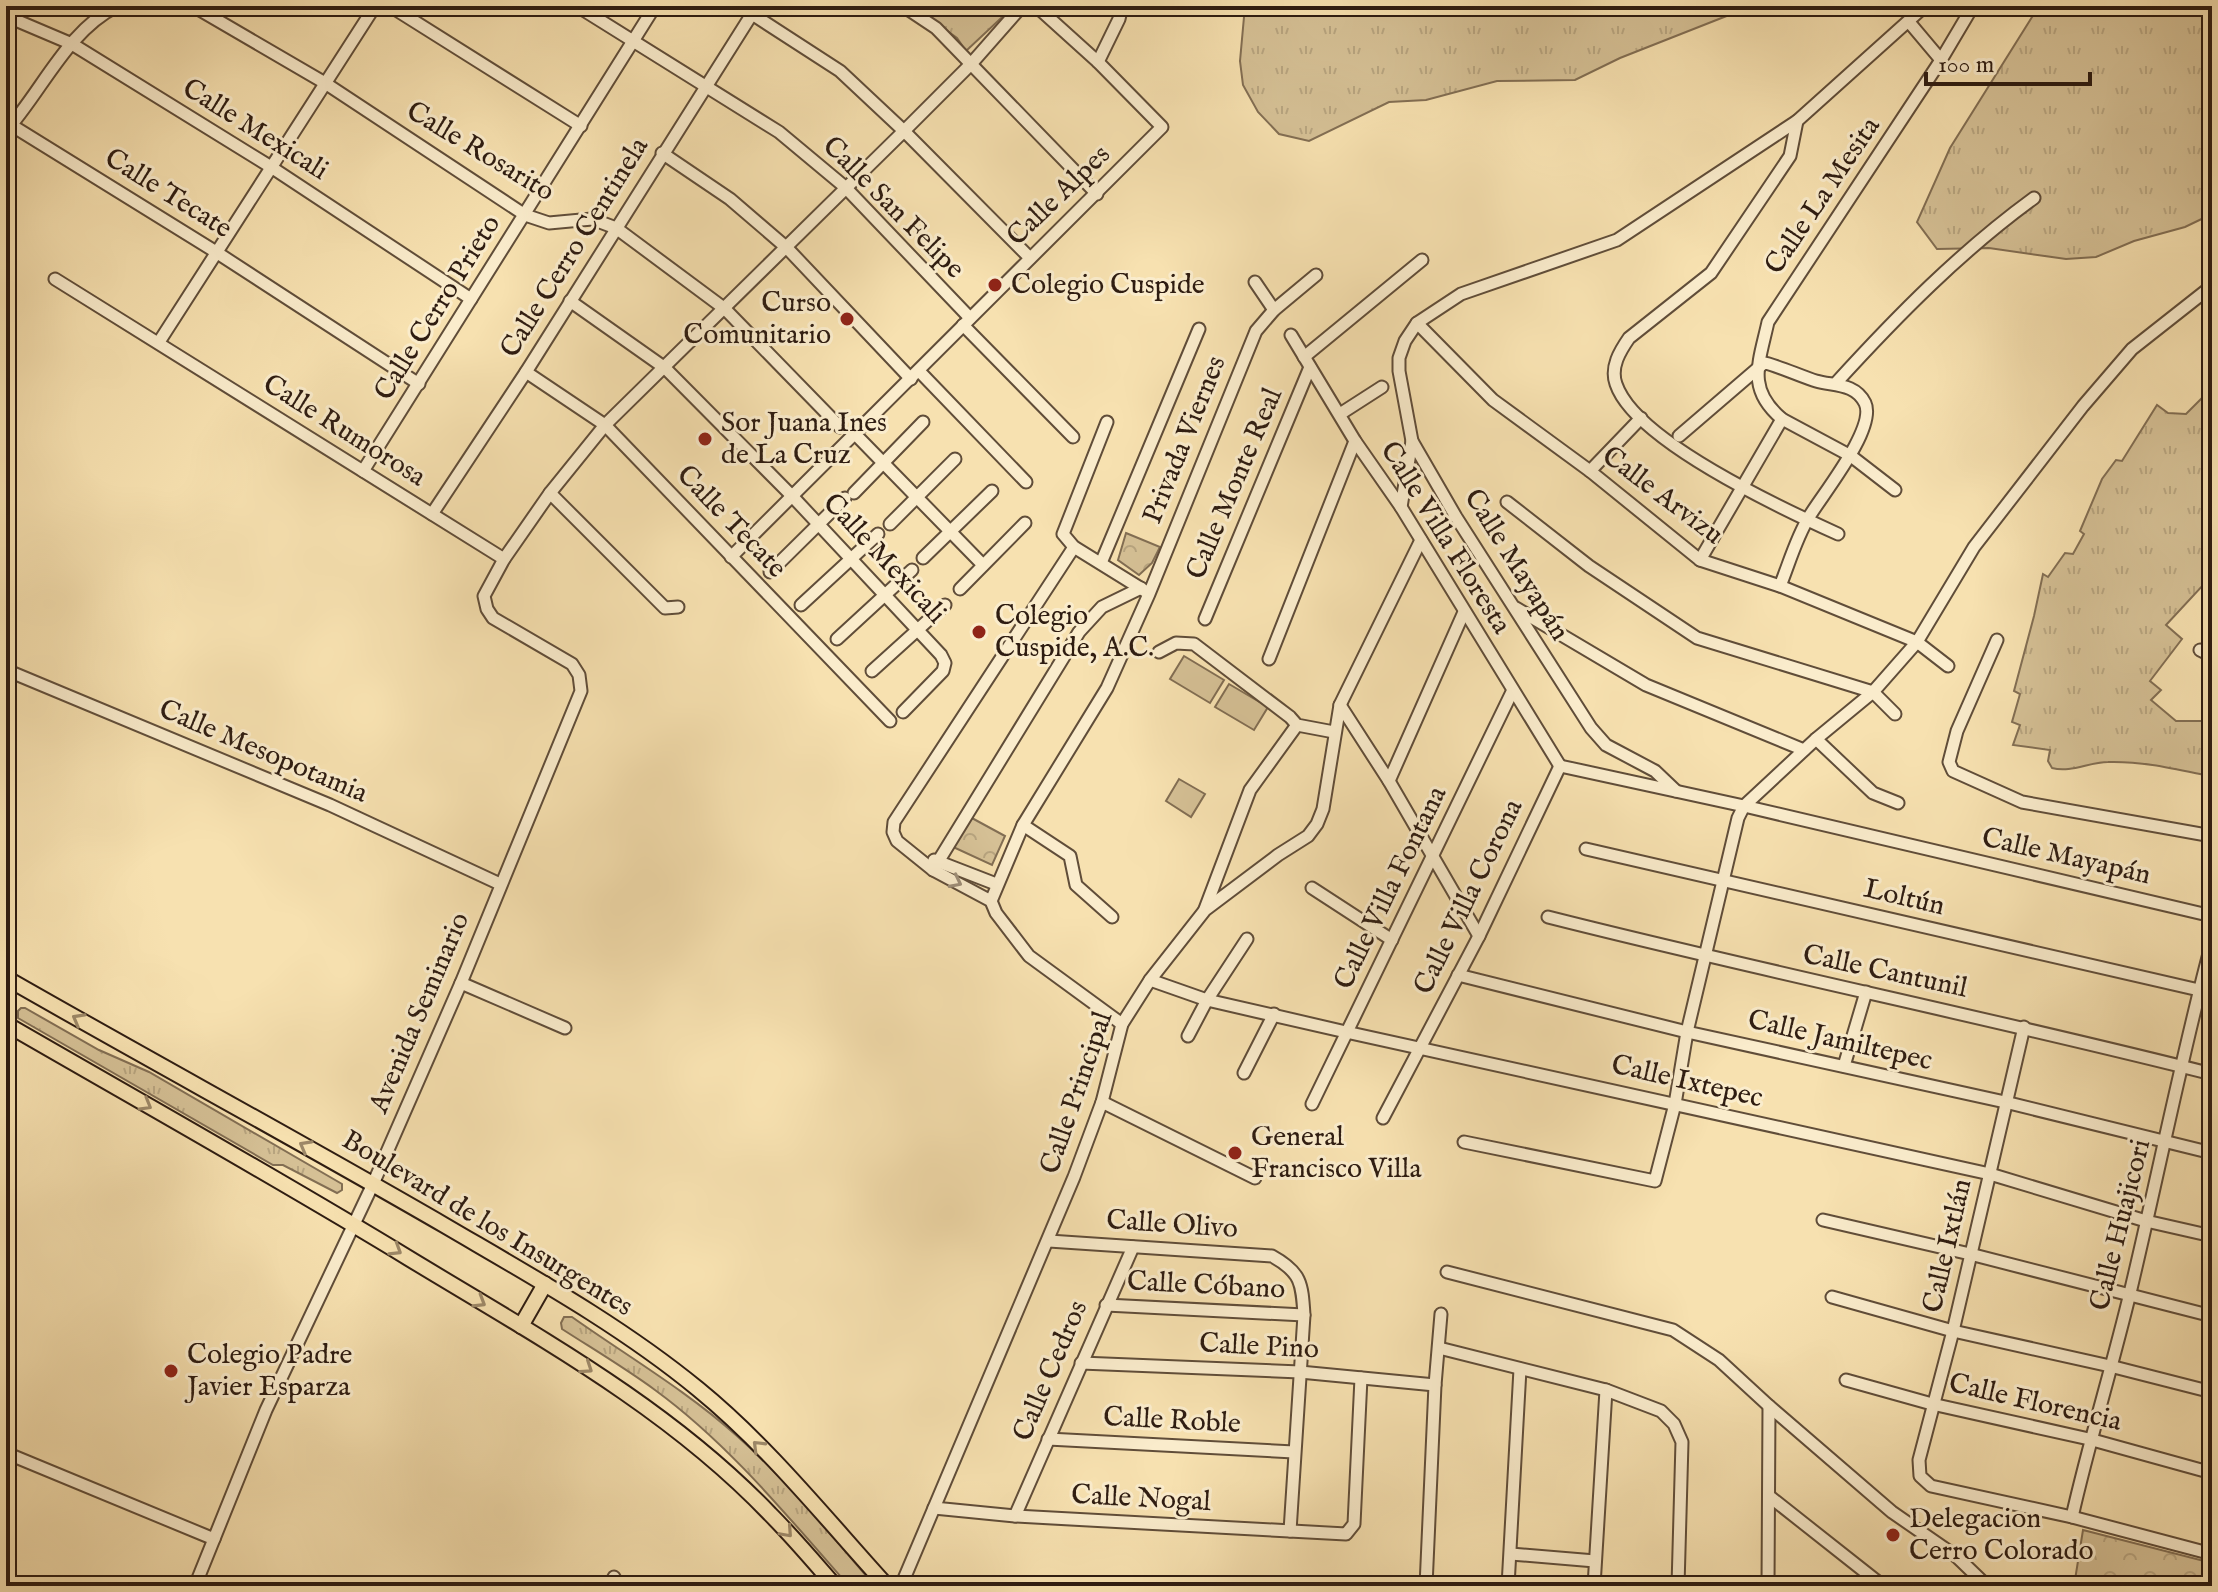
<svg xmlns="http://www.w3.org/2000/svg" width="2218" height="1592" viewBox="0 0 2218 1592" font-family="'IM FELL English',serif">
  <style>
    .grass { fill: url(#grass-tufts); stroke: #826e53; stroke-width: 2 }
    .forest { fill: url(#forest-crowns); stroke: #826e53; stroke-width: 2 }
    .garden { fill: #d5c095; stroke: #826e53; stroke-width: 2 }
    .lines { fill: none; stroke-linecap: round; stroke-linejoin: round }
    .minor-casing { stroke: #604d39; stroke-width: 15 }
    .major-casing { stroke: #2e1c11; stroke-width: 18 }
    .minor { stroke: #faeccc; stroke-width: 11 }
    .major { stroke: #f7e1b0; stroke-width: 14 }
    .oneway { stroke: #9e8e78 }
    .oneway2 { stroke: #9d8868 }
    .poi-dot { fill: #8f2418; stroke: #faeccc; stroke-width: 3 }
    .labels { text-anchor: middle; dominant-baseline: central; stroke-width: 6; stroke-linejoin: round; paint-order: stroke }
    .street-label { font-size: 28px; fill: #2e1c11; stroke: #faeccc }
    .poi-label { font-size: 28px; fill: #2e1c11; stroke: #faeccc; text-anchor: start }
  </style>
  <defs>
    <pattern id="grass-tufts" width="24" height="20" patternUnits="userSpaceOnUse" patternTransform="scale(2)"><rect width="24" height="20" fill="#d5c095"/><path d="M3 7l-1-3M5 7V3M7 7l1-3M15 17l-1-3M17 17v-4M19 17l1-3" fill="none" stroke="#b7a47f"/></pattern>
    <pattern id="forest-crowns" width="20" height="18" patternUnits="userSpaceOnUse" patternTransform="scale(2)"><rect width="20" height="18" fill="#d5c095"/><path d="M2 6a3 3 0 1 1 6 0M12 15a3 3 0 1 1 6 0" fill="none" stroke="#b7a47f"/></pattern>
  </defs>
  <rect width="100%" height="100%" fill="#f7e1b0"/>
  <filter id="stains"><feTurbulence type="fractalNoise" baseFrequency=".0025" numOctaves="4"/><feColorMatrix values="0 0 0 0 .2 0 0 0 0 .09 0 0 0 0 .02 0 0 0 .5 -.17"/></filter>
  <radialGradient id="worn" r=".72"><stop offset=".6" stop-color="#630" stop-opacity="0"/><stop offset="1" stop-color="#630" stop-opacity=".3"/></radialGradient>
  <g class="grass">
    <path d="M913,6H1014L966,51L957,38Z"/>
    <path d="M1245,6H1752L1620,58L1575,80L1497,81L1426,100L1389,102L1309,141L1279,134L1258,112L1243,85L1240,61Z"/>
    <path d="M2039,6H2212V214L2185,227L2134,241L2096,257L2066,259L1989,248L1937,249L1917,222L1950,148Z"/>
    <path d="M2212,388V572L2206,582L2166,625L2182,639L2150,681L2161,690L2151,700L2176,721H2202L2212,727V774L2209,776C2175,769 2143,761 2108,762C2089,762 2071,773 2052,768L2048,761L2050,750L2013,745L2020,725L2012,722L2020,694L2014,691L2034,616L2043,574L2048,577L2065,553L2073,554L2084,534L2080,531L2102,479L2116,460L2122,461L2157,405L2168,413L2186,414Z"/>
    <path d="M21,1008H25L99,1050L149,1072L342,1184V1190L337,1193L283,1165H273L18,1018V1011Z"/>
    <path d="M564,1317H572C627,1356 687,1391 737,1436C788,1481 831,1535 875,1586H849C789,1518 729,1444 655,1390C625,1368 593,1349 562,1329L561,1323Z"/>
  </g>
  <g class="forest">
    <path d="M1126,533L1160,547L1152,563L1139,575L1118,560Z"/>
    <path d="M970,817L1005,836L992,865L951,846Z"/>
    <path d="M2083,1530L2212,1563V1586H2074Z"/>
  </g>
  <g class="garden">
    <path d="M1184,656L1224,680L1210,703L1170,679Z"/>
    <path d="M1229,684L1268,707L1254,730L1215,707Z"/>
    <path d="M1179,779L1205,794L1191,817L1166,801Z"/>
  </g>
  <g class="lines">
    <defs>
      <g id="minor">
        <path d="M193,6L325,83L525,215L549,223L592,219L616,228L725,309L840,427"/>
        <path d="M390,6L581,126"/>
        <path d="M577,6L779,132L845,187L970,318"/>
        <path d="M903,6L936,28L1097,194"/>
        <path d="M752,14L840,71L904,131L1030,258"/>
        <path d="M6,16L72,44L271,167L471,299"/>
        <path d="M1909,22L1941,60"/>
        <path d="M1098,62L1119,19L1122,6"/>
        <path d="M1797,121L1790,156L1711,273L1629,338C1620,351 1610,367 1616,384C1635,441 1785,510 1838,534"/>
        <path d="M11,125L216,252L419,384"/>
        <path d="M6,131C42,91 67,31 117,6"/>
        <path d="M662,153L730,199L787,248L911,379"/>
        <path d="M55,279L504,559"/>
        <path d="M1255,282L1274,310"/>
        <path d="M570,301L665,368L793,497L941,655L945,663L943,671L903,712"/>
        <path d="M1417,323L1493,400L1590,471L1700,560L1780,586L1917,642L1948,666"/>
        <path d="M963,325L1073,437"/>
        <path d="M1291,335L1355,441L1401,507L1560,766"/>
        <path d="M159,342L375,6"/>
        <path d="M1304,357L1422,260"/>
        <path d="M919,371L1026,482"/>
        <path d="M526,372L605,425L890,721"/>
        <path d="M1836,383C1898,315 1960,252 2034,198"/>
        <path d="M1340,414L1382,387"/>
        <path d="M1107,422L1063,534L1074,547L1145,591"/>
        <path d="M856,435L983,565"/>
        <path d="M1679,436L1764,363C1771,363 1805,378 1816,381C1834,386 1855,383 1865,403C1877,428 1822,495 1809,517C1796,538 1789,564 1780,586"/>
        <path d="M363,471L655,6"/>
        <path d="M1590,471L1641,418"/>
        <path d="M1895,490L1851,456L1782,419C1746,389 1759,363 1768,322L1941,60L1973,6"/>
        <path d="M550,493L665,608L678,607"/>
        <path d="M854,493L923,422"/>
        <path d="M1507,502L1589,566L1697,638L1873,692L1895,714"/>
        <path d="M1401,507L1412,441"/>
        <path d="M432,514L526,372L757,6"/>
        <path d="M890,524L955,459"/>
        <path d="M1074,547L894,822L893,832L897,841L933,870L991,901L996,913L1029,956L1122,1024"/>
        <path d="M731,557L1162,127L1098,62L1036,6"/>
        <path d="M923,558L992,491"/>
        <path d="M1700,560L1782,419"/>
        <path d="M1101,563L1199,329"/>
        <path d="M770,572L845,498"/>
        <path d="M960,589L1025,523"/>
        <path d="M801,605L878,534"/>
        <path d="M1516,608L1646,685L1804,750"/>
        <path d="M1205,619L1310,367"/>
        <path d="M837,639L912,570"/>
        <path d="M1997,640L1957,731L1949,762L1953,771L2022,802L2212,836"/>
        <path d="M2200,650L2212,656"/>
        <path d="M1159,652L1176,643L1194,644L1290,717L1297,725L1334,732"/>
        <path d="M1269,659L1355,441"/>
        <path d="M6,670L330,805L500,884"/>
        <path d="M872,671L945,605"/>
        <path d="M1340,705L1389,781L1479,936"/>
        <path d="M1816,739L1873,793L1898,803"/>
        <path d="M1560,766L1744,806L2212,916"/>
        <path d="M1389,781L1464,612"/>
        <path d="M1676,791L1655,771L1606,745L1591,728L1456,517L1412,441L1399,371V358L1405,341L1417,323L1461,294L1617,240L1797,121L1925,6"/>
        <path d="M1023,825L1070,856L1076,885L1112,917"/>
        <path d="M1586,849L2212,993"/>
        <path d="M934,860L996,884"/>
        <path d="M933,870L1079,632L1102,607L1141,588"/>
        <path d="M1312,888L1392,940"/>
        <path d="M991,901L1023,825L1107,688L1149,594L1256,331L1274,310L1316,275"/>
        <path d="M1205,909L1250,790L1297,725"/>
        <path d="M1548,917C1769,973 1991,1018 2212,1074"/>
        <path d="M1458,975L1687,1032L2005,1102L2212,1153"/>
        <path d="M1150,980L1207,1000L1346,1032L1990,1174L2146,1221L2212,1236"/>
        <path d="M461,983L565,1028"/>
        <path d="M2024,1027L1953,1331L1919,1460L1920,1476L1931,1486L2072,1517L2212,1554"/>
        <path d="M1188,1036L1207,1000L1247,939"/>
        <path d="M1844,1066L1866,992"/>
        <path d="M1244,1073L1274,1014"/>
        <path d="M1102,1102L1255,1178"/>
        <path d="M1312,1104L1512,692"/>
        <path d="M1383,1118L1479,936L1560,766"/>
        <path d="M1464,1142L1655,1181L1675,1104L1687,1032L1723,881L1738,818L1744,806L1816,739L1873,692L1917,642L1974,547L2083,406L2132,349L2212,286"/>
        <path d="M1823,1220L1970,1254L2212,1316"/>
        <path d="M1049,1241L1272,1256C1301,1272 1302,1283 1304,1315L1290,1531"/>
        <path d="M1447,1272L1673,1330L1719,1360L1769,1406L1892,1512L1957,1557L1987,1586"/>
        <path d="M1832,1297L1953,1331L2110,1366L2212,1392"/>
        <path d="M1106,1305L1304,1315"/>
        <path d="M1439,1348L1606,1390L1661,1411L1674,1424L1682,1442L1678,1586"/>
        <path d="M1081,1363L1300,1372L1435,1385"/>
        <path d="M1846,1380L1932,1404L2089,1439L2212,1473"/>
        <path d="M1048,1439L1294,1452"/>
        <path d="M6,1453L214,1539"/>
        <path d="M1769,1496L1883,1586"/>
        <path d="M934,1508L1015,1516L1346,1534L1354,1524L1361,1378"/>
        <path d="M1015,1516L1133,1247"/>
        <path d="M2072,1517C2089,1442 2112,1368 2130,1293C2158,1176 2181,1058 2212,942"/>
        <path d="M1511,1554L1595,1561"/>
        <path d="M195,1586L266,1410L373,1184L461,983L581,691L579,675L572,664L493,618L487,609L484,596L504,559L550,493L605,425L904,131L971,64L1022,6"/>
        <path d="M610,1586L614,1577"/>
        <path d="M901,1586L1074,1177L1102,1102L1122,1024L1150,980L1205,910L1278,855L1308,836L1317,824L1323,809L1340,705L1421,540"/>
        <path d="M1426,1586L1435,1385L1441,1314"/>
        <path d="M1508,1586L1520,1369"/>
        <path d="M1594,1586L1606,1390"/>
        <path d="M1768,1586L1769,1406"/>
      </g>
      <g id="major">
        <path d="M6,978C151,1061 299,1141 444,1225C531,1276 620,1325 698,1389C768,1446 826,1519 887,1586"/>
        <path d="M6,1024C141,1102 277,1178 410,1259C535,1335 668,1407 770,1514C793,1537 814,1562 835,1586"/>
        <path d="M521,1326L545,1284"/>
      </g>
    </defs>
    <use href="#minor" class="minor-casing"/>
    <use href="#major" class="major-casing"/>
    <use href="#minor" class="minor"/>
    <use href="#major" class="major"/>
  </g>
  <defs><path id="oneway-chevron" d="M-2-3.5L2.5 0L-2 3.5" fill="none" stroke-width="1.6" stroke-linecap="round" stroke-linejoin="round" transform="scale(2)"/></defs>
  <use class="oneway" href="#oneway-chevron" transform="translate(956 882) rotate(27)"/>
  <g class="oneway2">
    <use href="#oneway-chevron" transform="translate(78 1019) rotate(-151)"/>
    <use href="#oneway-chevron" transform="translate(146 1105) rotate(30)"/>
    <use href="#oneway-chevron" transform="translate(305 1146) rotate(-151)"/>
    <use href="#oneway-chevron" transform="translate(396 1250) rotate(32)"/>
    <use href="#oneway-chevron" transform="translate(480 1302) rotate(31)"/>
    <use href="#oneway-chevron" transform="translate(587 1368) rotate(34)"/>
    <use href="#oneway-chevron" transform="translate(758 1446) rotate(-135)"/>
    <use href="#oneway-chevron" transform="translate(787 1532) rotate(48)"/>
  </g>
  <g class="poi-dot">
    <circle cx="995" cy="285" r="8"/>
    <circle cx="847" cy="319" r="8"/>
    <circle cx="705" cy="439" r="8"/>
    <circle cx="979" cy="632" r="8"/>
    <circle cx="1235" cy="1153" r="8"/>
    <circle cx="171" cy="1371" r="8"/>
    <circle cx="1893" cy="1535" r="8"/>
  </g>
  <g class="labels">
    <g class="street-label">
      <text transform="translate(255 130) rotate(32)">Calle Mexicali</text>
      <text transform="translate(480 152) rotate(31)">Calle Rosarito</text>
      <text transform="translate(168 194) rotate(32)">Calle Tecate</text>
      <text transform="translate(1059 196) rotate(-44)">Calle Alpes</text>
      <text transform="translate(1823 196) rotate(-56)">Calle La Mesita</text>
      <text transform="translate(893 208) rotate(45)">Calle San Felipe</text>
      <text transform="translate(575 248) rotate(-58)">Calle Cerro Centinela</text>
      <text transform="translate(438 308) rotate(-58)">Calle Cerro Prieto</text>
      <text transform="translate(344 431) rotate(32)">Calle Rumorosa</text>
      <text transform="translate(1185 440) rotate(-68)">Privada Viernes</text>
      <text transform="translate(1235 484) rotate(-67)">Calle Monte Real</text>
      <text transform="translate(1662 496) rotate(37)">Calle Arvizu</text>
      <text transform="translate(731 522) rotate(46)">Calle Tecate</text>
      <text transform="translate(1445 538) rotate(58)">Calle Villa Floresta</text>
      <text transform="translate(884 559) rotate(47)">Calle Mexicali</text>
      <text transform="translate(1516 565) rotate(58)">Calle Mayapán</text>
      <text transform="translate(263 752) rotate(23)">Calle Mesopotamia</text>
      <text transform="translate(2066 857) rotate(13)">Calle Mayapán</text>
      <text transform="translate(1391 888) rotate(-64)">Calle Villa Fontana</text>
      <text transform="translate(1469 897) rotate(-64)">Calle Villa Corona</text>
      <text transform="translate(1904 898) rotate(13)">Loltún</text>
      <text transform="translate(1885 972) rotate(12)">Calle Cantunil</text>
      <text transform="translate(420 1013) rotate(-67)">Avenida Seminario</text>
      <text transform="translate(1840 1041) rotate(13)">Calle Jamiltepec</text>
      <text transform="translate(1687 1082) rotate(13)">Calle Ixtepec</text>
      <text transform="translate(1077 1093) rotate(-71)">Calle Principal</text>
      <text transform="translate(487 1224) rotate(31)">Boulevard de los Insurgentes</text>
      <text transform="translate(1172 1225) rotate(4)">Calle Olivo</text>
      <text transform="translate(2121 1225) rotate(-76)">Calle Huajicori</text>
      <text transform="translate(1948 1246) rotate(-77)">Calle Ixtlán</text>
      <text transform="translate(1206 1286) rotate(3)">Calle Cóbano</text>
      <text transform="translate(1259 1347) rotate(3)">Calle Pino</text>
      <text transform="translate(1051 1371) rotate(-67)">Calle Cedros</text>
      <text transform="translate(2035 1403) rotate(13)">Calle Florencia</text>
      <text transform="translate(1172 1421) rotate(3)">Calle Roble</text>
      <text transform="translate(1141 1499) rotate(3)">Calle Nogal</text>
    </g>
    <g class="poi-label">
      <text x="1011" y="285">Colegio Cuspide</text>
      <text x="831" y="303" text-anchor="end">Curso<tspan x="831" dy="32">Comunitario</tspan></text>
      <text x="721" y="423">Sor Juana Ines<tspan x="721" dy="32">de La Cruz</tspan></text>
      <text x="995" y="616">Colegio<tspan x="995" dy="32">Cuspide, A.C.</tspan></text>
      <text x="1251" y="1137">General<tspan x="1251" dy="32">Francisco Villa</tspan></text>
      <text x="187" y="1355">Colegio Padre<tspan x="187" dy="32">Javier Esparza</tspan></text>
      <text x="1909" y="1519">Delegacion<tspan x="1909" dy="32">Cerro Colorado</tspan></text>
    </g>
  </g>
  <rect width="2218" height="1592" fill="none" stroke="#f7e1b0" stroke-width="32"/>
  <rect x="8" y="8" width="2202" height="1576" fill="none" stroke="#2e1c11" stroke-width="4"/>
  <rect x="16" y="16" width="2186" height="1560" fill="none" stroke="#2e1c11" stroke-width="2"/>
  <path d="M1926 72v12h164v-12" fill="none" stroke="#2e1c11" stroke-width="4"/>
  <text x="1938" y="72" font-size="24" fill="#2e1c11" stroke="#faeccc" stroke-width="6" paint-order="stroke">100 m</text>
  <rect width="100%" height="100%" filter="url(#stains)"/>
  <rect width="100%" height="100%" fill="url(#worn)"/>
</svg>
